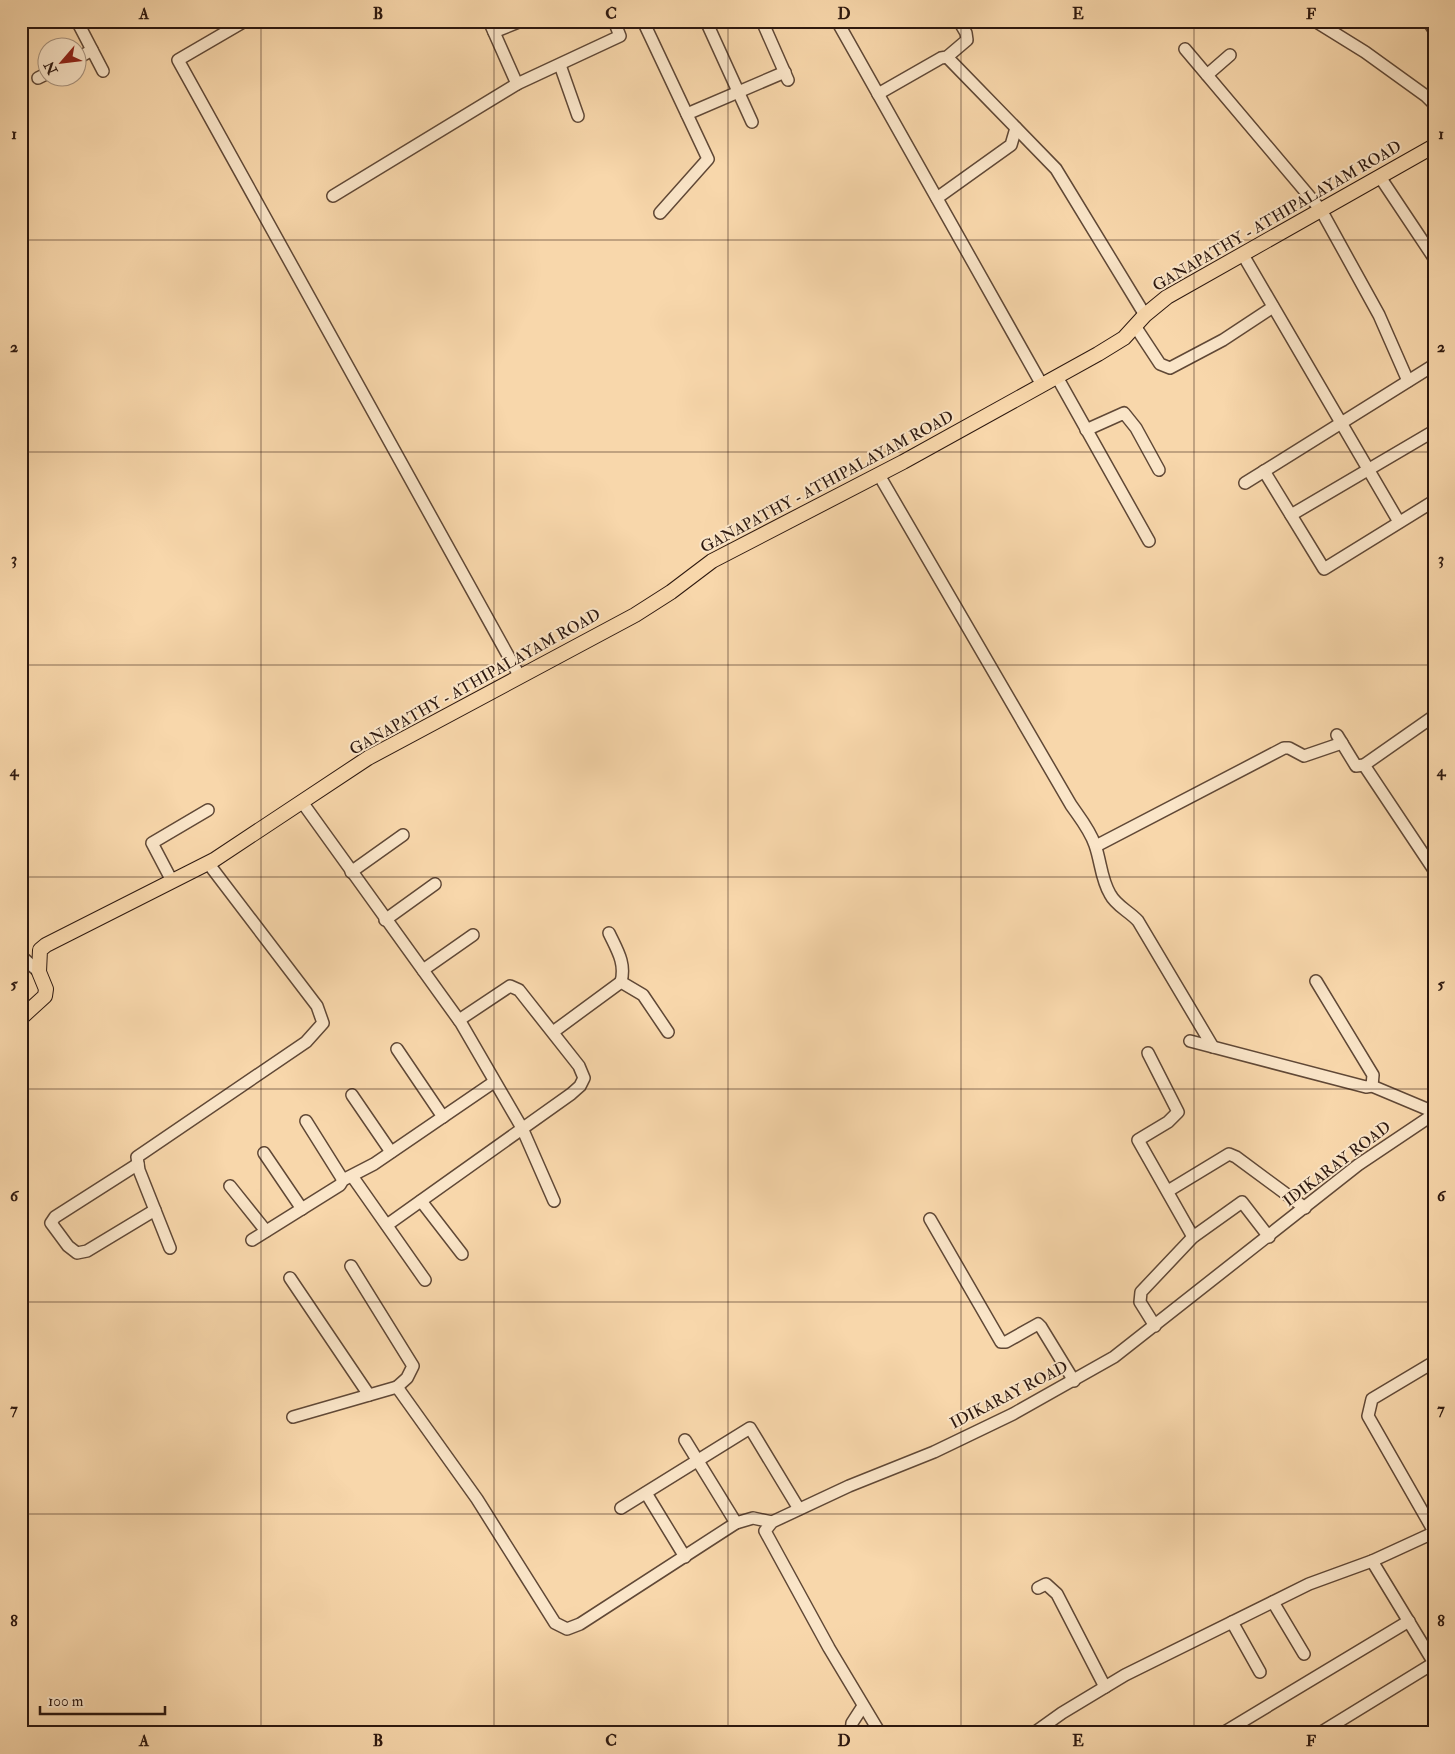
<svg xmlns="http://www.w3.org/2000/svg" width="1455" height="1754" viewBox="0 0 1455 1754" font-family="'IM FELL Double Pica',serif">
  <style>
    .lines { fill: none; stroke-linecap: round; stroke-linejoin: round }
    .minor-casing { stroke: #604836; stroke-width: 14 }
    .major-casing { stroke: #2d180f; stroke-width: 16 }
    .minor { stroke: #fae5c8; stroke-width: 11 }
    .major { stroke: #f8d7ab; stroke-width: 14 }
    .grid { fill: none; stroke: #2d180f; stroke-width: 1; stroke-opacity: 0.55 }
    .labels { text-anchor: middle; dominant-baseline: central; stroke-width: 4; stroke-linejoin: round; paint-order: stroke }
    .street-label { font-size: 16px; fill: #2d180f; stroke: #fae5c8 }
    .neatline { fill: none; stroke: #2d180f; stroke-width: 2 }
    .grid-label { font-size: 16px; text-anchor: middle; font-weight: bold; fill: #2d180f }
  </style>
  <rect width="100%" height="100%" fill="#f8d7ab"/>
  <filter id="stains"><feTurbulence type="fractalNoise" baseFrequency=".004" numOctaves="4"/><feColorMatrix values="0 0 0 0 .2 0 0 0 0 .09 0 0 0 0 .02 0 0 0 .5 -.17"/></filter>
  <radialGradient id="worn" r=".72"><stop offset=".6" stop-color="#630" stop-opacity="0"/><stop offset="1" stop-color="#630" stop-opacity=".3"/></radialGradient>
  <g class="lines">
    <defs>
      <g id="minor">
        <path d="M77,21L103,71"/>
        <path d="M245,21L178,60L520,677"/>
        <path d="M489,21L517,84"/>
        <path d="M643,21L708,159L660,213"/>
        <path d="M706,21L752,122"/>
        <path d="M762,21L788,80"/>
        <path d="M837,21L1042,385"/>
        <path d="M1315,21L1365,52L1426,96L1434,104"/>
        <path d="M1428,21L1434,30"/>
        <path d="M21,23L25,21"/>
        <path d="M494,32L521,21"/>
        <path d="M1185,49L1321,210L1379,315L1408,381"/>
        <path d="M947,57L1056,169L1145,315"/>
        <path d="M78,58L92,50"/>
        <path d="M560,65L578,116"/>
        <path d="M1207,75L1230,55"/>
        <path d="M38,78L48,73"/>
        <path d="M878,94L941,58L947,57L967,40L966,33L959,21"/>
        <path d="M687,114L785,72"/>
        <path d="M1380,177L1434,258"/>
        <path d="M333,196L517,84L620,36L614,21"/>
        <path d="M937,198L1011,145L1016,128"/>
        <path d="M1243,255L1399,522"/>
        <path d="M1135,326L1160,364L1170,368L1223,340L1273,307"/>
        <path d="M1057,377L1149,541"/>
        <path d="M1086,430L1124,413L1136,428L1159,470"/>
        <path d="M1264,471L1324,569L1434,501"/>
        <path d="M879,475L1071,805C1080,818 1090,830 1095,845C1101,862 1101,879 1110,894C1116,906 1129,911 1138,921L1213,1047L1190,1041"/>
        <path d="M1245,483L1434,365"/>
        <path d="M1291,515L1434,431"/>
        <path d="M1337,735L1356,766L1364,765L1434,716"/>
        <path d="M1364,765L1434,870"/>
        <path d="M302,802L461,1023L522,1128L554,1201"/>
        <path d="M1096,846L1284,748H1289L1304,756L1342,743"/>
        <path d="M351,872L403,835"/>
        <path d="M172,881L152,843L208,810"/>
        <path d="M385,920L435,884"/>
        <path d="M609,933C617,950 626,963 621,982"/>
        <path d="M21,956L39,972"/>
        <path d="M423,970L473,935"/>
        <path d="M1316,981L1373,1075L1372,1086"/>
        <path d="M553,1032L621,982L643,995L668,1032"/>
        <path d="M1213,1047L1366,1087L1372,1086L1434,1112"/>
        <path d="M397,1049L443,1117"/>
        <path d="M1148,1053L1178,1112L1168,1122L1138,1140L1193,1237"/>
        <path d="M352,1095L391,1152"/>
        <path d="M306,1121L343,1180"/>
        <path d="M264,1153L302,1209"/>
        <path d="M138,1164L55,1217L51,1223L68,1246L77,1253L87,1251L155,1210"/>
        <path d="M352,1176L425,1280"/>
        <path d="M230,1186L266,1231"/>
        <path d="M1168,1191L1229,1154L1236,1157L1305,1208"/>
        <path d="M421,1201L462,1254"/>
        <path d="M930,1219L1001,1342H1006L1038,1324L1041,1327L1074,1381"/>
        <path d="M387,1225L571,1094L580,1086L584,1078L579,1066L519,990L510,986L459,1020"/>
        <path d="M252,1240L340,1185L343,1180L374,1164L494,1082"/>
        <path d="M170,1248L139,1170L137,1157L306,1042L323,1023L317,1006L208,863"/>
        <path d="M351,1266L413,1366L407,1378L397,1387"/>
        <path d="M290,1278L369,1395"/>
        <path d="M1155,1326L1140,1302L1141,1292L1193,1237L1242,1202L1269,1237"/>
        <path d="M1434,1362L1372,1399L1368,1416L1432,1528L1433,1533L1372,1561L1434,1663"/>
        <path d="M293,1417L397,1387L477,1499L555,1623L567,1629L580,1624L736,1523L753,1518L772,1522"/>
        <path d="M685,1440L736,1523"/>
        <path d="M646,1493L685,1557"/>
        <path d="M621,1508L750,1428L799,1509"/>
        <path d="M1038,1588L1046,1584L1057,1594L1105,1687"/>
        <path d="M1273,1602L1304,1654"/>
        <path d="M1232,1622L1260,1672"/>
        <path d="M851,1733L852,1723L863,1706"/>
        <path d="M880,1733L829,1648L765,1531L772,1522L849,1486L934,1452L1013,1414L1114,1357L1358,1165L1434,1114"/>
        <path d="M1034,1733L1062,1713L1125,1675L1309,1584L1372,1561"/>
        <path d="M1223,1733L1409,1621"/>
        <path d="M1320,1733L1434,1663"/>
        <path d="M1427,1733L1434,1729"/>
      </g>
      <path id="major" d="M21,1018L45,996L46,989L39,972L40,950L46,945L214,860L368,758L635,615L671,592L712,561L903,462L1098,354L1124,338L1145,315L1167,297L1434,146"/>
    </defs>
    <use href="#minor" class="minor-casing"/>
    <use href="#major" class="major-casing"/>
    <use href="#minor" class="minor"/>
    <use href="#major" class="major"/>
  </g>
  <path class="grid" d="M261,21V1733M494,21V1733M728,21V1733M961,21V1733M1194,21V1733M21,240H1434M21,452H1434M21,665H1434M21,877H1434M21,1089H1434M21,1302H1434M21,1514H1434"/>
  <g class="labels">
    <g class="street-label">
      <text transform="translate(1277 216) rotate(-30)">GANAPATHY - ATHIPALAYAM ROAD</text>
      <text transform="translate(827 482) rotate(-28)">GANAPATHY - ATHIPALAYAM ROAD</text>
      <text transform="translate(475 682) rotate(-29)">GANAPATHY - ATHIPALAYAM ROAD</text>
      <text transform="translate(1337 1164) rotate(-37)">IDIKARAY ROAD</text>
      <text transform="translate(1009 1395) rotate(-27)">IDIKARAY ROAD</text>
    </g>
  </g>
  <rect width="1455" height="1754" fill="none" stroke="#f8d7ab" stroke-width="55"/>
  <g transform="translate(62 62) rotate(242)"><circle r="24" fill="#fae5c8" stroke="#a8937e"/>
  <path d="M0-4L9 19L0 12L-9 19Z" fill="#8f2418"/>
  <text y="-8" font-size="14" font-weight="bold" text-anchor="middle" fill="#2d180f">N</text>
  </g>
  <path d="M40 1706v8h125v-8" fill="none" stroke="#2d180f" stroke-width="2.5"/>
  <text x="48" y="1706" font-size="15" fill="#2d180f" stroke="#fae5c8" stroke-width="4" paint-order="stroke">100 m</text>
  <rect x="28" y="28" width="1400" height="1698" class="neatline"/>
  <g class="grid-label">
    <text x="144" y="19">A</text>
    <text x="378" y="19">B</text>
    <text x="611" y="19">C</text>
    <text x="844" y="19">D</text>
    <text x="1078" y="19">E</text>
    <text x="1311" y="19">F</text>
    <text x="14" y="139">1</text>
    <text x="1441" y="139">1</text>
    <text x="14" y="352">2</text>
    <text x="1441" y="352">2</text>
    <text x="14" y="564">3</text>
    <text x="1441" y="564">3</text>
    <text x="14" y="776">4</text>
    <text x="1441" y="776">4</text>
    <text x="14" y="989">5</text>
    <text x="1441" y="989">5</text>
    <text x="14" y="1201">6</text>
    <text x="1441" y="1201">6</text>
    <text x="14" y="1414">7</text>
    <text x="1441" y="1414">7</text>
    <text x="14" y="1626">8</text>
    <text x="1441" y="1626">8</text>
    <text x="144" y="1746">A</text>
    <text x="378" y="1746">B</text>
    <text x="611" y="1746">C</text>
    <text x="844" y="1746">D</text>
    <text x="1078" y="1746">E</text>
    <text x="1311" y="1746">F</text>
  </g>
  <rect width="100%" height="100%" filter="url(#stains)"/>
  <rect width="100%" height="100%" fill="url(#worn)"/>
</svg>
